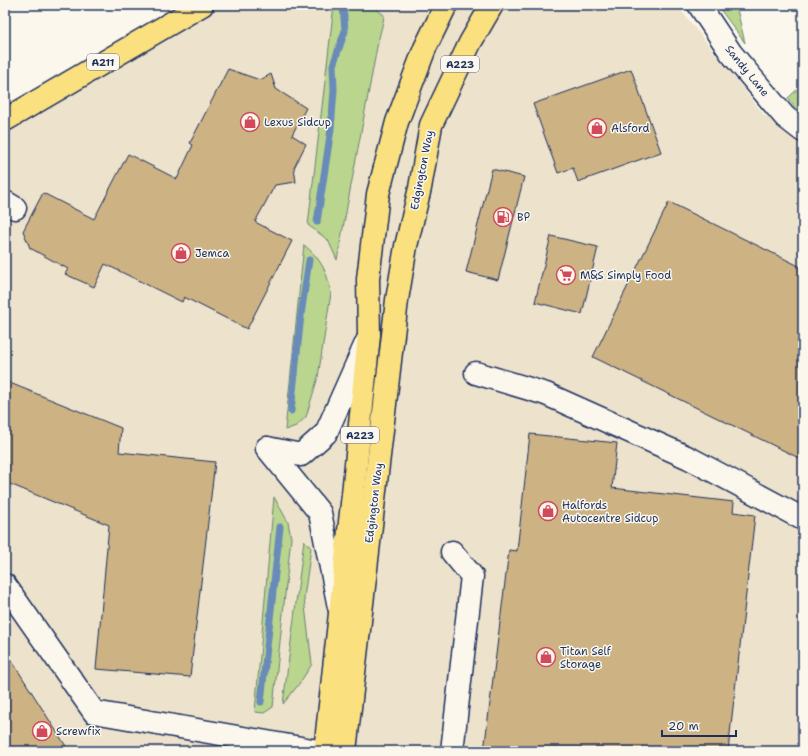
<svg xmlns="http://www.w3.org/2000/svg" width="808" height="756" viewBox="0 0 808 756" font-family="'Shantell Sans',sans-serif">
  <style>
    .built { fill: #ede2cc }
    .green { fill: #bad58d; stroke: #6a8276 }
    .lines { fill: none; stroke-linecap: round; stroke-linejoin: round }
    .stream { stroke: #678bb9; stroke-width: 7 }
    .building { fill: #cdb283; stroke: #1b2f5e }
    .minor-casing { stroke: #1b2f5e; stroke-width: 25 }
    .major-casing { stroke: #1b2f5e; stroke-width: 25 }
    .minor { stroke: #fbf7ec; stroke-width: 22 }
    .major { stroke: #fbe080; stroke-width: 22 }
    .labels { text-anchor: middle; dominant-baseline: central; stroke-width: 3; stroke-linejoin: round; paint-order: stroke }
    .shield { fill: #fbf7ec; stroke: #5e6b89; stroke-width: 1 }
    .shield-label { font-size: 10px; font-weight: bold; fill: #1b2f5e }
    .street-label { font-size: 11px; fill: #1b2f5e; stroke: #fbf7ec }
    .poi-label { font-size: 11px; fill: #1b2f5e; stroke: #fbf7ec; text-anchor: start }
  </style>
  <rect width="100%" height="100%" fill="#fbf7ec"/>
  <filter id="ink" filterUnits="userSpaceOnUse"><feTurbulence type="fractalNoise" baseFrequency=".025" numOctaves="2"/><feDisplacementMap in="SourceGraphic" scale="8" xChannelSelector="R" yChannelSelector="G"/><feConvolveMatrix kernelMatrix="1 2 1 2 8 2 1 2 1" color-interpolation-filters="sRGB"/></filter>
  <g filter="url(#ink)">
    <path class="built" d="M219,5H677L765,116L796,124L803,130V751H5V127Z"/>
    <g class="green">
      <path d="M334,5H371L384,15L383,22L378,42L337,260L328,240L308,225Z"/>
      <path d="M717,5H736L745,43Z"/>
      <path d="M803,84V120L788,98Z"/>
      <path d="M304,245C321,259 327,271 331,293L318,377L306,417L296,426L285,430Z"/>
      <path d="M274,497L288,522L291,538L273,707L264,713L255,712Z"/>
      <path d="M304,540L311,548L304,598L312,664L299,684L283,704Z"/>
    </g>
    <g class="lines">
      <g class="stream">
        <path d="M317,222L331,129L334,90L333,65L345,31L343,5"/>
        <path d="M291,411L301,315L309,260"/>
        <path d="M261,702L280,527"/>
      </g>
    </g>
    <g class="building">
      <path d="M228,69L260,80L271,74L276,89L306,108L292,135L306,144L294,168L296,182L275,185L255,222L292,241L247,329L184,297L182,302L105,264L94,287L65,274L68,269L30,248L23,231L43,193L94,219L128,154L177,179L193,145L190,143Z"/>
      <path d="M631,69L661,152L578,182L573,168L558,173L533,104Z"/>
      <path d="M492,169L524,177L498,280L466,272Z"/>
      <path d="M669,202L803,268V460L593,357Z"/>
      <path d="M551,236L598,247L582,314L535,302Z"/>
      <path d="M5,381L121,428L119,452L215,462L190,677L96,669L109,525L5,482Z"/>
      <path d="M530,434L617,443L612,488L734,502L733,512L755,515L728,751H484L509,550L517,551Z"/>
      <path d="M5,650L48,718L69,751H5Z"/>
    </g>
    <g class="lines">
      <defs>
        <g id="minor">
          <path d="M699,5L731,53L785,117L803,131"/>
          <path d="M5,202L15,208"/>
          <path d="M476,373L546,394L689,458L803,519"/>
          <path d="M267,448L320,513L339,607"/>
          <path d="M267,448L301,455L326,433L367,341"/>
          <path d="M452,552L472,576L452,751"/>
          <path d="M5,585L94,712L318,751"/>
        </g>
        <g id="major">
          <path d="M5,120L202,5"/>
          <path d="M325,751L353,494L369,335L368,279L378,194L397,122L425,48L446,5"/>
          <path d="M345,751L397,300L406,246L420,188L431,125L470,43L492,5"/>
        </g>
      </defs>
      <use href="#minor" class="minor-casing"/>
      <use href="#major" class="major-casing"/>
      <use href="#minor" class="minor"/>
      <use href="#major" class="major"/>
    </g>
  </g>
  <defs>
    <symbol id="shop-ring" viewBox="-11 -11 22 22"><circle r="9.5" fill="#fbf7ec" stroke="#d1495b" stroke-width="1.5"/><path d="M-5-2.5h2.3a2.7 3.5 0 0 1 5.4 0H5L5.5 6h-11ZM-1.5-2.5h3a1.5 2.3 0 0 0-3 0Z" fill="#d1495b"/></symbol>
    <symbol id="fuel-ring" viewBox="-11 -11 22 22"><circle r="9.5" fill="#fbf7ec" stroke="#d1495b" stroke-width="1.5"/><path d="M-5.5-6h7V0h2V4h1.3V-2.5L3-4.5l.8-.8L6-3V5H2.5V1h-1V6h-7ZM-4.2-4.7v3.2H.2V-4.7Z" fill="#d1495b"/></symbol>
    <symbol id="supermarket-ring" viewBox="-11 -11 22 22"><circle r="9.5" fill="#fbf7ec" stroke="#d1495b" stroke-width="1.5"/><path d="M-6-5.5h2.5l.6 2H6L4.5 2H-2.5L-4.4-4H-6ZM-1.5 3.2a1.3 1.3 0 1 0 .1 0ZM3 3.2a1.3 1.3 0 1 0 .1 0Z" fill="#d1495b"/></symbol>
  </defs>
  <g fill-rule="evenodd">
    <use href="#shop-ring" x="239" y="111" width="22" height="22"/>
    <use href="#shop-ring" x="586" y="117" width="22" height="22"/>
    <use href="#fuel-ring" x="492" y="206" width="22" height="22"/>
    <use href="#shop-ring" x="170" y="242" width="22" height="22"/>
    <use href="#supermarket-ring" x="555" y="264" width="22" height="22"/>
    <use href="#shop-ring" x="537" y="500" width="22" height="22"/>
    <use href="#shop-ring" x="535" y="646" width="22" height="22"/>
    <use href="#shop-ring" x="31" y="720" width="22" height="22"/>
  </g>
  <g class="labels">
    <g class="shield">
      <rect x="87" y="54" width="32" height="16" rx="3"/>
      <rect x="441" y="56" width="38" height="16" rx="3"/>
      <rect x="341" y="427" width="38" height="16" rx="3"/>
    </g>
    <g class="shield-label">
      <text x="103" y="62">A211</text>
      <text x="460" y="64">A223</text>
      <text x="360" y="435">A223</text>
    </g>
    <g class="street-label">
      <text transform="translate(747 71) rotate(51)">Sandy Lane</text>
      <text transform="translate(422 170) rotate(-79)">Edgington Way</text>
      <text transform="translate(374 503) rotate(-83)">Edgington Way</text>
    </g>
    <g class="poi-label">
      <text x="264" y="122">Lexus Sidcup</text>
      <text x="611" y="128">Alsford</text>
      <text x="517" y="217">BP</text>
      <text x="195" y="253">Jemca</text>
      <text x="580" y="275">M&amp;S Simply Food</text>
      <text x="562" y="505">Halfords<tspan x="562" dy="13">Autocentre Sidcup</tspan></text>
      <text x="560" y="651">Titan Self<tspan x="560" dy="13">Storage</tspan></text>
      <text x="56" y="731">Screwfix</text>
    </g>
  </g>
  <rect width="808" height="756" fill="none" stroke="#fbf7ec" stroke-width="20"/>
  <rect x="10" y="10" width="788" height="736" fill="none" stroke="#1b2f5e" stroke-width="1.5" filter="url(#ink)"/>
  <path d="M662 730v6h74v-6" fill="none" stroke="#1b2f5e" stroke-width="2"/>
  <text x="668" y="730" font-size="12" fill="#1b2f5e" stroke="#fbf7ec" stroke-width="3" paint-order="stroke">20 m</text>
</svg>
